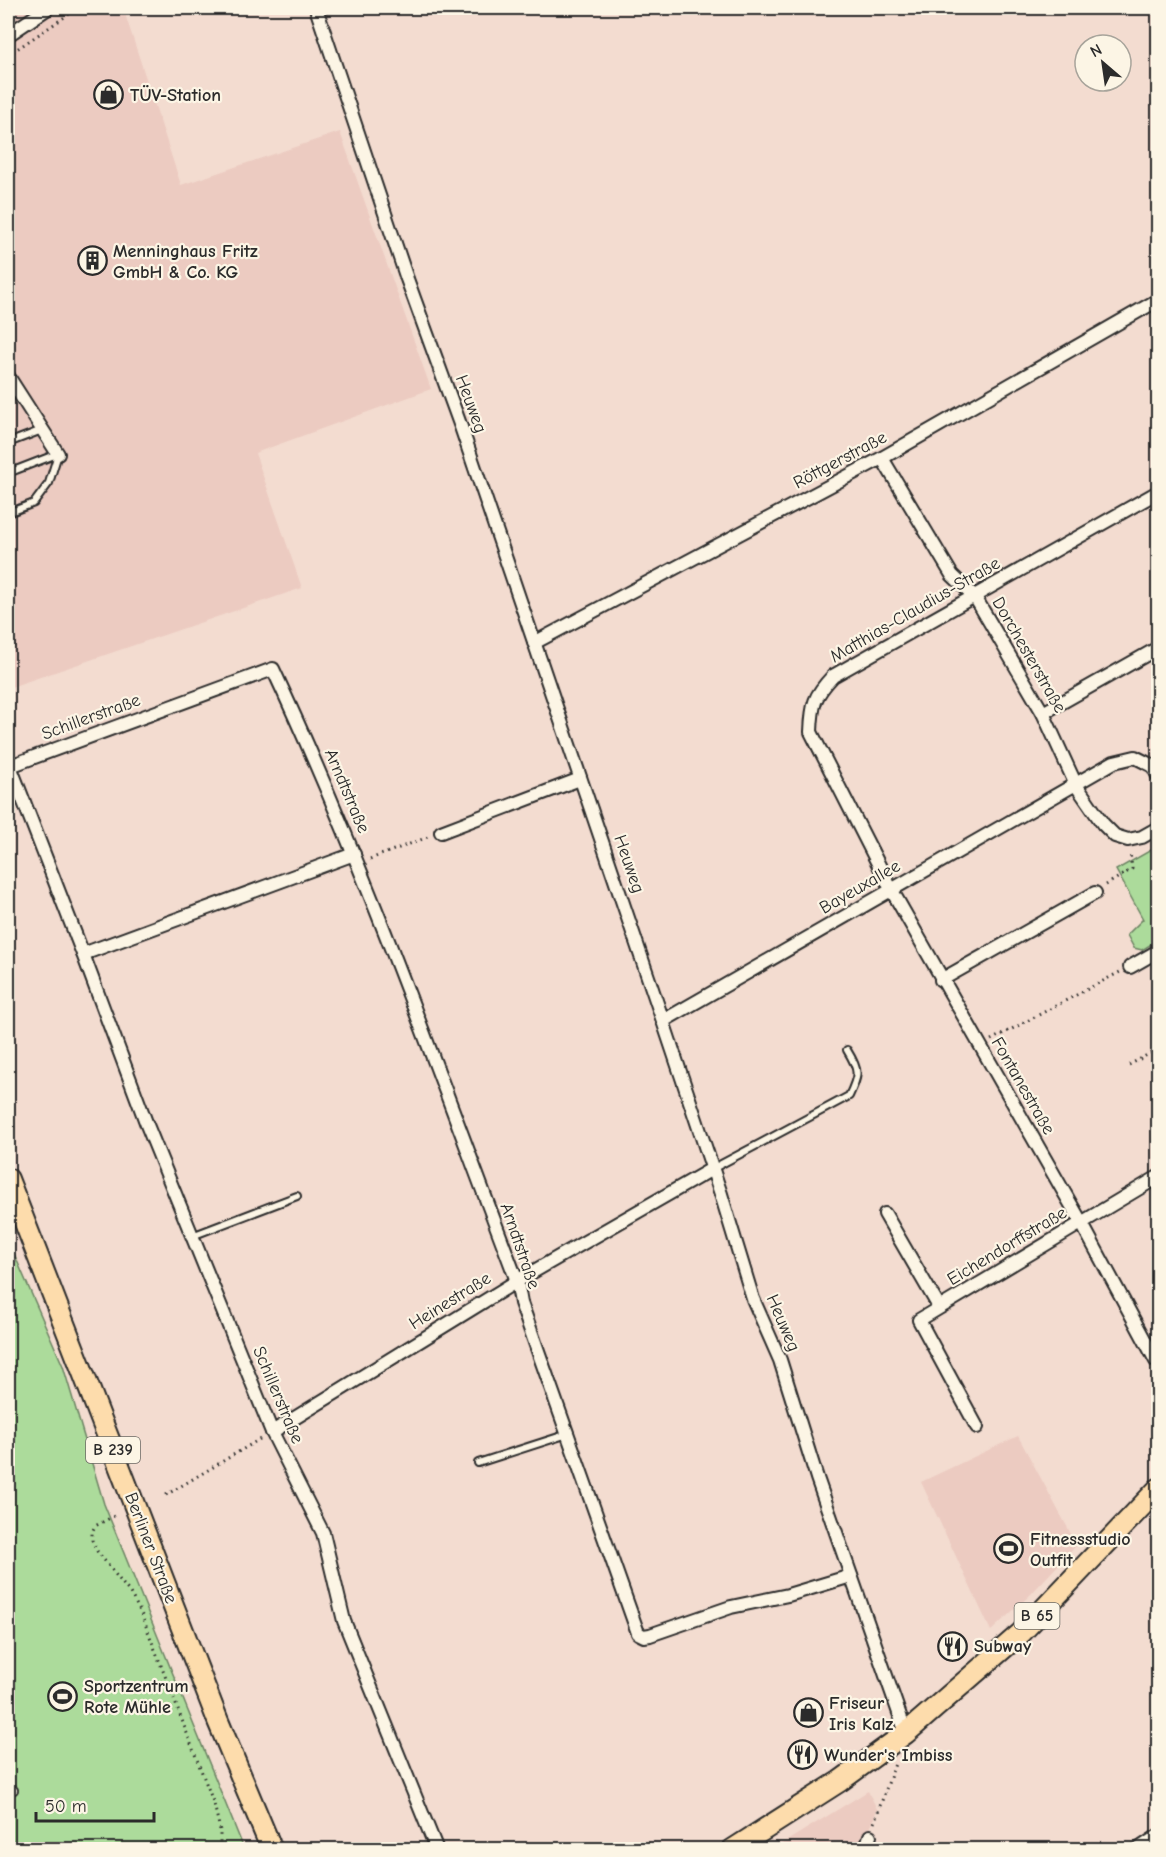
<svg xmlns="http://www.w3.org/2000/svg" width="1166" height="1857" viewBox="0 0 1166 1857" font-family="'Comic Neue',sans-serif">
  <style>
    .built { fill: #eccbc1 }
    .green { fill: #acdb9b; stroke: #6c8363; stroke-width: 1.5 }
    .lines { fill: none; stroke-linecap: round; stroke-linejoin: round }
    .lane-casing { stroke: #2b2b2b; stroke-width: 10 }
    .street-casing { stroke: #2b2b2b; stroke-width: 16 }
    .primary-casing { stroke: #2b2b2b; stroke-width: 24 }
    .path { stroke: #2b2b2b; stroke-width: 3; stroke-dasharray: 1.5 4.5; stroke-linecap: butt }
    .lane { stroke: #fcf5e5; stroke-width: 6 }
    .street { stroke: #fcf5e5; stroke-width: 12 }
    .primary { stroke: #fddcac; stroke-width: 20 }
    .labels { text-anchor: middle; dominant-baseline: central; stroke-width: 4.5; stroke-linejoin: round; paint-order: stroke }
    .shield { fill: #fcf5e5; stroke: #6a6863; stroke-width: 1.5 }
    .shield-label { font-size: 16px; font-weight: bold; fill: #2b2b2b }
    .poi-label { font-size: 18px; font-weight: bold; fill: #2b2b2b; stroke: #fcf5e5; text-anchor: start }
    .street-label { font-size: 18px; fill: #2b2b2b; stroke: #fcf5e5 }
  </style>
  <rect width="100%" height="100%" fill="#f3dcd0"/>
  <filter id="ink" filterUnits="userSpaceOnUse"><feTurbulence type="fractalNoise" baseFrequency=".0167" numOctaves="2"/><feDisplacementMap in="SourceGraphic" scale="12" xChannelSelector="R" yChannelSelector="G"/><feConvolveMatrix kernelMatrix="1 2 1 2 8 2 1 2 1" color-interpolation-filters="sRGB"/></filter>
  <g filter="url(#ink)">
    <g class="built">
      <path d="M8,8H123L181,185L340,132L431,389L255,453L302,588L8,688Z"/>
      <path d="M1018,1436L1077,1545L1030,1595L991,1631L921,1482Z"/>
      <path d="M868,1791L877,1809L863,1849L772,1850Z"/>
    </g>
    <g class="green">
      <path d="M1158,846V940L1142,950L1134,948L1127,935L1143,919L1116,870Z"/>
      <path d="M8,1240L63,1366L104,1504L244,1849H8Z"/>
    </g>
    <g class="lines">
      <defs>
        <g id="lane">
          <path d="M8,443L42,430"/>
          <path d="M8,473L57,454"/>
          <path d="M8,513L34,503L49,483L58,454"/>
          <path d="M712,1169L849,1096C859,1075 860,1071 847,1050"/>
          <path d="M192,1236L297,1196"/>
          <path d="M478,1463L568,1434"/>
          <path d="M8,1793L14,1790"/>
        </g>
        <g id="street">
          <path d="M316,8L407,279L461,427L663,1021L721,1194L753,1299L780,1360L817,1478L906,1733"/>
          <path d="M8,35L48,8"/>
          <path d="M8,376L58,454"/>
          <path d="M882,458L952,575L975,597L1043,713L1076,785L1103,824L1115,836L1128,840L1142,837L1158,828"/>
          <path d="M534,643L882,458L1158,300"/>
          <path d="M1043,713L1158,648"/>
          <path d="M441,832L580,779"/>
          <path d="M83,954L354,854"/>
          <path d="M1130,967L1158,951"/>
          <path d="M941,980L1095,893"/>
          <path d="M663,1021L1114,762L1135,757L1153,766L1158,776"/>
          <path d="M885,1214L939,1307"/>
          <path d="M1156,1361L1081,1222L891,889L811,732C812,704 814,696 833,676L1158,492"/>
          <path d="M977,1427L919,1320L1158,1177"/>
          <path d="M272,1432L517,1281L712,1169"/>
          <path d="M437,1850L344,1621L323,1533L272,1432L147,1125L83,954L10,766L273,669C366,868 439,1076 517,1281L521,1303L638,1633L644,1636L650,1635L731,1607L788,1595L851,1576"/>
          <path d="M865,1850L870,1836"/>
          <path d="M1137,1850L1158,1836"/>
        </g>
        <g id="primary">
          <path d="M8,1179L218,1721L272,1850"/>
          <path d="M732,1850L840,1781L906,1733L1021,1633L1158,1489"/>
        </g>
      </defs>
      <use href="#lane" class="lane-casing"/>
      <use href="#street" class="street-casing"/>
      <use href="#primary" class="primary-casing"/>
      <g class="path">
        <path d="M8,55L78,8"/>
        <path d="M370,859L428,837"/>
        <path d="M1106,885L1132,869L1130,852"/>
        <path d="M991,1040L1120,972"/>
        <path d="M1129,1065L1158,1049"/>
        <path d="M166,1495L260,1439"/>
        <path d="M114,1516L95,1526L92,1532V1540L97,1551L130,1593L141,1613L214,1804L220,1830V1850"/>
        <path d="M874,1823L896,1761"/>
      </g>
      <use href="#lane" class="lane"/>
      <use href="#street" class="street"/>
      <use href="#primary" class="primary"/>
    </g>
  </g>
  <defs>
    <symbol id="shop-ring" viewBox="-11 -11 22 22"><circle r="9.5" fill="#fcf5e5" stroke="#2b2b2b" stroke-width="1.5"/><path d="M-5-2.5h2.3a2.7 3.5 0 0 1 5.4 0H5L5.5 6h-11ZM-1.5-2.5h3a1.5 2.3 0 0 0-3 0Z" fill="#2b2b2b"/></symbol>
    <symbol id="building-ring" viewBox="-11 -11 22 22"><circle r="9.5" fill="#fcf5e5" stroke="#2b2b2b" stroke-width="1.5"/><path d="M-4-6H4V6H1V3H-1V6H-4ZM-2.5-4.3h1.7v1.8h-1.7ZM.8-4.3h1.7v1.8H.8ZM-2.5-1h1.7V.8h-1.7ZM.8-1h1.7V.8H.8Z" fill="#2b2b2b"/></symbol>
    <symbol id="stadium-ring" viewBox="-11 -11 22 22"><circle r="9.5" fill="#fcf5e5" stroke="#2b2b2b" stroke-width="1.5"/><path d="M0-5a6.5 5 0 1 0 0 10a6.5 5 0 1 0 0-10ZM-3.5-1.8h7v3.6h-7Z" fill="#2b2b2b"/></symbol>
    <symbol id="restaurant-ring" viewBox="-11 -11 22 22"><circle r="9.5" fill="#fcf5e5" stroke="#2b2b2b" stroke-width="1.5"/><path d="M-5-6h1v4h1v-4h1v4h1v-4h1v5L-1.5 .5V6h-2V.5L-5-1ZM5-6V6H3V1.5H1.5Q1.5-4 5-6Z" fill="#2b2b2b"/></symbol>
  </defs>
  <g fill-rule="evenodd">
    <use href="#shop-ring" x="92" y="78" width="33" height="33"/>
    <use href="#building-ring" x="76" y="244" width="33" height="33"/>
    <use href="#stadium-ring" x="992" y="1532" width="33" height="33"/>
    <use href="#restaurant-ring" x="936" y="1630" width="33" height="33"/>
    <use href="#stadium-ring" x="46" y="1680" width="33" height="33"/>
    <use href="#shop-ring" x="792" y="1696" width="33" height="33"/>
    <use href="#restaurant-ring" x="786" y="1738" width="33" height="33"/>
  </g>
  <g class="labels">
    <g class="shield">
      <rect x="86" y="1437" width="54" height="26" rx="4.5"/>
      <rect x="1014.5" y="1603" width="45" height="26" rx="4.5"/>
    </g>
    <g class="shield-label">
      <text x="113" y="1450">B 239</text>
      <text x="1037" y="1616">B 65</text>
    </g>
    <g class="poi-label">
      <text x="130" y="95">TÜV-Station</text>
      <text x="113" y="251">Menninghaus Fritz<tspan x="113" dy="21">GmbH &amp; Co. KG</tspan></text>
      <text x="1030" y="1539">Fitnessstudio<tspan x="1030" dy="21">Outfit</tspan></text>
      <text x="974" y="1646">Subway</text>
      <text x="84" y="1686">Sportzentrum<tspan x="84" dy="21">Rote Mühle</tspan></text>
      <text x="829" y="1703">Friseur<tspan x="829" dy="21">Iris Kalz</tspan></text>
      <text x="824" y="1755">Wunder's Imbiss</text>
    </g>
    <g class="street-label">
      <text transform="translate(471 404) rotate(70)">Heuweg</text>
      <text transform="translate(840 460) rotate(-28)">Röttgerstraße</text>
      <text transform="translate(915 610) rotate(-30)">Matthias-Claudius-Straße</text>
      <text transform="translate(1029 655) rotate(60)">Dorchesterstraße</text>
      <text transform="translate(91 717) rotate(-20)">Schillerstraße</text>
      <text transform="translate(347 791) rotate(67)">Arndtstraße</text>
      <text transform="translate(629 864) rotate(71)">Heuweg</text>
      <text transform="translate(860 887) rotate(-30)">Bayeuxallee</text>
      <text transform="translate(1023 1086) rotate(60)">Fontanestraße</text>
      <text transform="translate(520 1246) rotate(71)">Arndtstraße</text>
      <text transform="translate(1007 1246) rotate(-31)">Eichendorffstraße</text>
      <text transform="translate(450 1301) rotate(-32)">Heinestraße</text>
      <text transform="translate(783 1323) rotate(67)">Heuweg</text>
      <text transform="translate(278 1395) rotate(67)">Schillerstraße</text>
      <text transform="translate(151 1548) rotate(69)">Berliner Straße</text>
    </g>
  </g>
  <rect width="1166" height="1857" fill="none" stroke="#fcf5e5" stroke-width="30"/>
  <rect x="15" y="15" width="1136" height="1827" fill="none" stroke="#2b2b2b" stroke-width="2" filter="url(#ink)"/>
  <g transform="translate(1103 63) rotate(331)"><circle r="28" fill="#fcf5e5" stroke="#a8a49b" stroke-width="1.5"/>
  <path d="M0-4.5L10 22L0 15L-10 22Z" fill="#2b2b2b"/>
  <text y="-9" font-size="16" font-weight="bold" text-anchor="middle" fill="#2b2b2b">N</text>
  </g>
  <path d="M36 1812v9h118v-9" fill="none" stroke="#2b2b2b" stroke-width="3"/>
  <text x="45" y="1812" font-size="18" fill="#2b2b2b" stroke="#fcf5e5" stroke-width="4.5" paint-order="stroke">50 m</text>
</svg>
